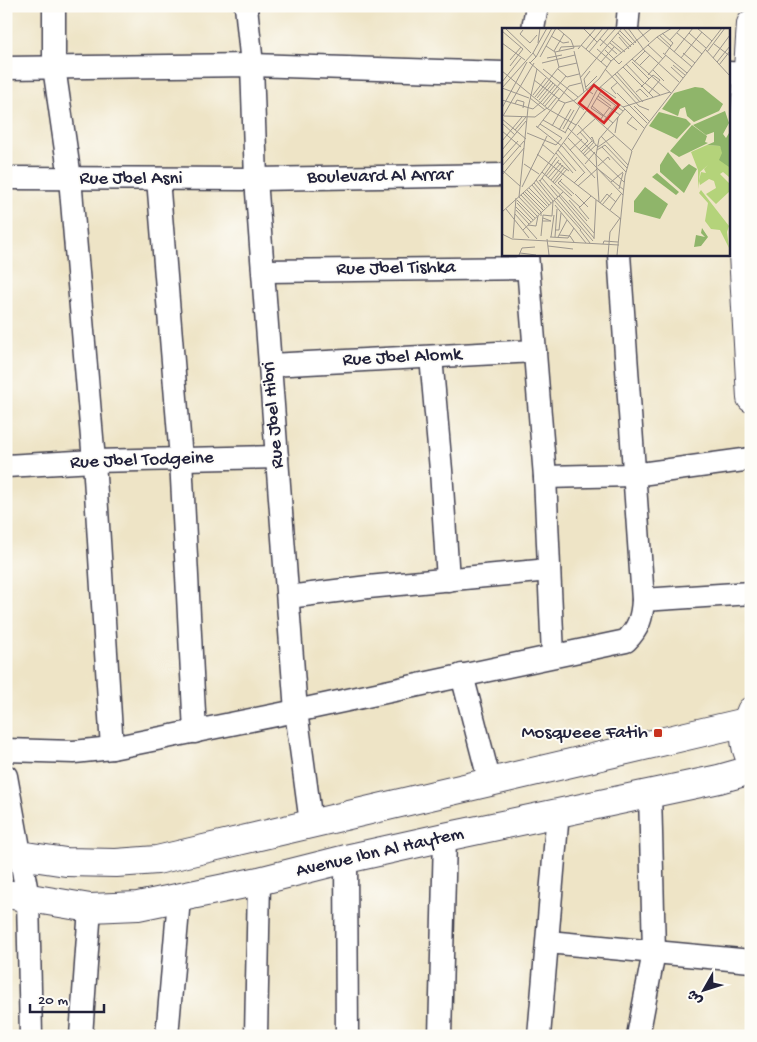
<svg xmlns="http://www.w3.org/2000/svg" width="757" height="1042" font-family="'Gochi Hand','Playpen Sans Arabic',sans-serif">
<rect width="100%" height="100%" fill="#fdfcf7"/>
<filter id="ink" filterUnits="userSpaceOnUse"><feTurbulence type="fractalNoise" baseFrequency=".02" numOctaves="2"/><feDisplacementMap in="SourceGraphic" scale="10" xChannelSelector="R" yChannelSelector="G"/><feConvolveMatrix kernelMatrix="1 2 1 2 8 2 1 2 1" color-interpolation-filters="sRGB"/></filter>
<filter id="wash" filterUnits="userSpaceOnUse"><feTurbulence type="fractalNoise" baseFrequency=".0096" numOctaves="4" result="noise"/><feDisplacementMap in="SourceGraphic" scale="20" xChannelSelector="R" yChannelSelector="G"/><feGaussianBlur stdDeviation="1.12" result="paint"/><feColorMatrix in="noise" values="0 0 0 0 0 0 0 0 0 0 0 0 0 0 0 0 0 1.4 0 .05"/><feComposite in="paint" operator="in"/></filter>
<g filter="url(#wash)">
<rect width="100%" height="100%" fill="#eee4c6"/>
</g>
<g filter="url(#ink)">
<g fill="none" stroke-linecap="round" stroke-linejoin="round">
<g stroke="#413f50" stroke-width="25">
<g id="minor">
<polyline points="54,6 54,67 70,178 94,461 112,748"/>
<polyline points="246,6 252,65 256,179 296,711 311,823"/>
<polyline points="533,29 537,6"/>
<polyline points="627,29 629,6"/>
<polyline points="6,68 252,65 503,73"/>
<polyline points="728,73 748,74"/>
<polyline points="6,178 256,179 503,175"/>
<polyline points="158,179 181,459 195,732"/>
<polyline points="527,254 545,477 553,655"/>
<polyline points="264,271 528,268"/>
<polyline points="431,357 441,470 448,580"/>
<polyline points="270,365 535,351"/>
<polyline points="6,466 94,461 277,457"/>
<polyline points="545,477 633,475 751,459"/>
<polyline points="288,597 368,587 549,570"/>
<polyline points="643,600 751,593"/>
<polyline points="462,675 490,783"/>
<path d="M6,750L74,752L112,748L296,711L626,641C639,628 642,617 643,600L619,254"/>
<polyline points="6,776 28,898 31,1036"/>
<polyline points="346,859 347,1036"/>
<polyline points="548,942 751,961"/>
<polyline points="81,1036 90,908"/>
<polyline points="167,1036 179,899"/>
<polyline points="256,1036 259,881"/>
<polyline points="440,1036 445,837"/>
<polyline points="539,1036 558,812"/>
<polyline points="638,1036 654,952 650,793"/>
</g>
</g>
<g stroke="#413f50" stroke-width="30">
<g id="tertiary">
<polyline points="6,853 66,862 116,863 157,860 746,722"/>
<polyline points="6,894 90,908 138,906 259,881 346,859 445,837 719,779 751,770"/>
</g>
</g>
<g stroke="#413f50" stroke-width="30">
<g id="primary">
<polyline points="751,24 741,172 743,254 751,398"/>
<path d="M751,711C744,726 742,744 751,759"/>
</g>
</g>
<use href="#minor" stroke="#fff" stroke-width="22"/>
<use href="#tertiary" stroke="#fff" stroke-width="28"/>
<use href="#primary" stroke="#fff" stroke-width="28"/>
</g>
</g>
<rect fill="#c8321e" stroke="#fdfcf7" stroke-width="2" x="653" y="728" width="10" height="10" rx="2.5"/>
<g text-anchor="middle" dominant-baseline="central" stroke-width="4" stroke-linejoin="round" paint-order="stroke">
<g font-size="19" fill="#22223b" stroke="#fdfcf7">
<text transform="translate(380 177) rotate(-1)">Boulevard Al Arrar</text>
<text x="131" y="179">Rue Jbel Asni</text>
<text transform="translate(396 269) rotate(-1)">Rue Jbel Tishka</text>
<text transform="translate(402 358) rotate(-3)">Rue Jbel Alomk</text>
<text transform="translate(274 415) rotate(-95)">Rue Jbel Hibri</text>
<text transform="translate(142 461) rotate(-2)">Rue Jbel Todgeine</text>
<text transform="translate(380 853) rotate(-13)">Avenue Ibn Al Haytem</text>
</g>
<g font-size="19" fill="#22223b" stroke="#fdfcf7" text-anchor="end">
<text x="648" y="733">Mosqueee Fatih</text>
</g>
</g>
<g transform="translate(502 28)">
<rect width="228" height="228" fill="#eee4c6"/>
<path d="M205,117L218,118L227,139V149L221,144L218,146L227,155L228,163L214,176L204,166L214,160L212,153L207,151L198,157L197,153L199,144L204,145L202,141L206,137L198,144L196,161V142L189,124ZM199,162L227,198L225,204L227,220L218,202L209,201L203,193L206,175L197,165Z" fill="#b4d37a"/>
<path d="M193,59L201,60L221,76L217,83L192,94L185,88L183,79L178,81L176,88L160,81L172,65ZM223,83L227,95L221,106L224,110L227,105V139L217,132L220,125L218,118L205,117L212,114V104L204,107L191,97ZM157,84L184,91L189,96L175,111L147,98ZM190,97L205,108L203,114L206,115L177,129L168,123ZM166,124L180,142L187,136L195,141L182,165L158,144V137ZM155,145L177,164L174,167L150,149ZM143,159L166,176L158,191L132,184V173ZM200,200L206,209L199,218L192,219L194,207L203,209L199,205Z" fill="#8fb56a"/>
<path fill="none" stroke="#9c968e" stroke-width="1" d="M3,0L29,25M55,0L69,12L72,20M81,0L95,14M121,0L134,15M126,0L142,22L177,54M135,0L147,14M195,0L210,13M21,2L18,6L28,15L35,7M0,3L21,21M118,3L132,17M116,5L129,19M160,5L171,15L163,26M175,5L200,26M187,5L204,20M157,7L169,18M49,8L61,15L67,14M117,9L127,21M155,9L190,39M98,11L115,26M168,12L179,0M110,13L123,24M0,15L23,32M36,15L38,0M108,15L120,25M212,16L228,28M79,17L105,39M146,17L161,31M44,18L53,24L72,20M98,18L113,1M76,21L94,0M84,21L101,0M95,21L109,33M203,21L228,48M103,22L117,36L120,33M52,23L62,6M57,23L59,19L78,18M72,23L82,64M53,24L57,39M87,24L107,0M172,24L191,0M205,24L223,0M31,25L45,0M161,25L185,45M181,25L193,35M34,29L50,0M38,29L54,0M45,30L60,27M179,30L200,4M211,30L228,7M130,31L169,65M8,32L19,19M27,34L82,82M99,34L112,19M130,34L147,51M132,34L143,23M215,34L228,18M40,35L73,27M124,36L142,55M171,37L183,47M217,37L228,23M8,38L21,21M137,38L148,27M121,39L151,69M169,39L181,50M41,41L76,69M56,41L65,49L77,46M103,41L137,78L147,82M151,42L162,53M0,43L46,81L74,97M88,43L82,51L84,61L91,66M115,44L141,74M113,46L138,74M146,47L164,27M78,50L120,0M32,52L57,71M0,54L19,30M143,55L158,67M90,57L121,79L142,100M84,59L95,48M98,59L114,70M139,59L151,47L158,52L147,65M0,60L27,70M0,60L31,25L34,29L28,35M99,63L89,80L101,88M134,64L138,61L146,69M97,65L121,83M115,65L145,95M114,66L109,60L116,54M31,67L44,50M96,68L109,78M33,69L57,39L75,35M28,70L43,82M35,70L49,53M94,70L118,87M0,72L31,81L39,74M37,72L51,55M56,72L63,75L73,72L97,51L109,33L150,0M39,74L53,57M13,76L15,72L22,74L21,80M41,76L64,48M43,78L57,61M90,78L111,95M132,78L147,93M121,79L168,64M0,80L25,34M45,81L55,69M85,81L95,62L155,9L170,0M85,83L130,123M1,88L32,35M2,88L33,89L45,80M131,88L125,95L135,102M0,91L24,111M41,92L64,105M98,92L108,79M101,94L114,77M0,95L13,107M38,96L60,110M76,97L96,119L113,107M34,98L61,119L83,145M50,98L63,75M35,100L67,58L79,55M66,100L122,154M61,101L72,82M13,102L24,89M57,102L69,81M0,103L19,119M25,105L54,117L60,110M63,105L78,78M113,105L116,89M75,107L94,90M99,108L126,137M66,110L121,167M0,113L20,89M62,115L93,150M40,116L52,126M100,119L124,144M0,122L24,93M56,122L74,143M68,122L80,111M77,122L86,113L78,104M95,122L103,117L125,140M130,122L144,98L220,0M79,124L90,113M54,125L71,145M35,126L119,191M81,126L92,114L90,109L88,111M82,128L94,117M0,131L16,113M55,134L67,143M22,136L37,146M83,136L93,124M0,138L22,113M96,138L106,129L108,132M96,141L122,162M0,142L18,158M40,144L78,179M0,147L22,120M44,148L57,132M40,150L56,169M46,150L59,135M60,151L56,155L70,168M34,152L51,173L50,188L41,187M37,152L53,171M49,152L61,137M38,153L55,129M58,153L72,166M51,154L63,139M109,154L121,144M32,155L49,175M72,155L83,144M52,156L65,141M30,157L47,177M49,157L65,174M76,158L95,141M20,159L45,108M27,160L45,178M117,161L121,145M25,162L43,180M23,164L41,182M21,165L39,184V188M73,166L86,179M19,167L37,186M57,168L92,210M17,169L26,80L35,41M17,169L35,188M54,170L91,213M15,172L33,190M52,172L79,202M67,172L85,193M65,174L92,205M97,174L94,127L97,111L123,81M15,175L31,192M98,175L105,166L114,174M53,177L84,215M100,177L110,165M14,179L29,194M77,179L87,191M77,180L89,168M4,181L27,210M14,182L27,196M108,182L119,166M0,184L32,155L85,82M13,186L35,211M41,193H49L41,190M26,197L34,198L36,188M21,202L61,164M53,202H57L59,185M78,202L88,215M0,206L10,211L117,217M57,207L68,208L72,214M39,208L41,187M48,209L66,210L72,200M49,209L52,187M53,209L55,181M56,209L65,192M11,210L14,170M45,211L47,227M92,211L94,172M101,216L102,213L116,214M46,218L71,221M18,225L34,227M17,227L20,220L33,219M106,227L108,204L118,190M115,227L123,148L130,123"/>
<path fill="#d62828" fill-opacity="0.15" stroke="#d62828" stroke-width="2.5" d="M92,57L117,77L102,95L77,75Z"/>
<rect width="228" height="228" fill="none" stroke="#22223b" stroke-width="2.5"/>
</g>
<rect width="757" height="1042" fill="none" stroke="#fdfcf7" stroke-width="25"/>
<g transform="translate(704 990) rotate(231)" stroke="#fdfcf7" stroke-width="4" paint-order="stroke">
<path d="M0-4L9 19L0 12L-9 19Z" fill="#22223b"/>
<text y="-8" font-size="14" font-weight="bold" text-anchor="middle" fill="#22223b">ش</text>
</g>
<path d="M30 1004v8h74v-8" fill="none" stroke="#22223b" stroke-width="2.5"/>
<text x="38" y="1004" font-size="15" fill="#22223b" stroke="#fdfcf7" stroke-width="4" paint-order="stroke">20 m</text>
</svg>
